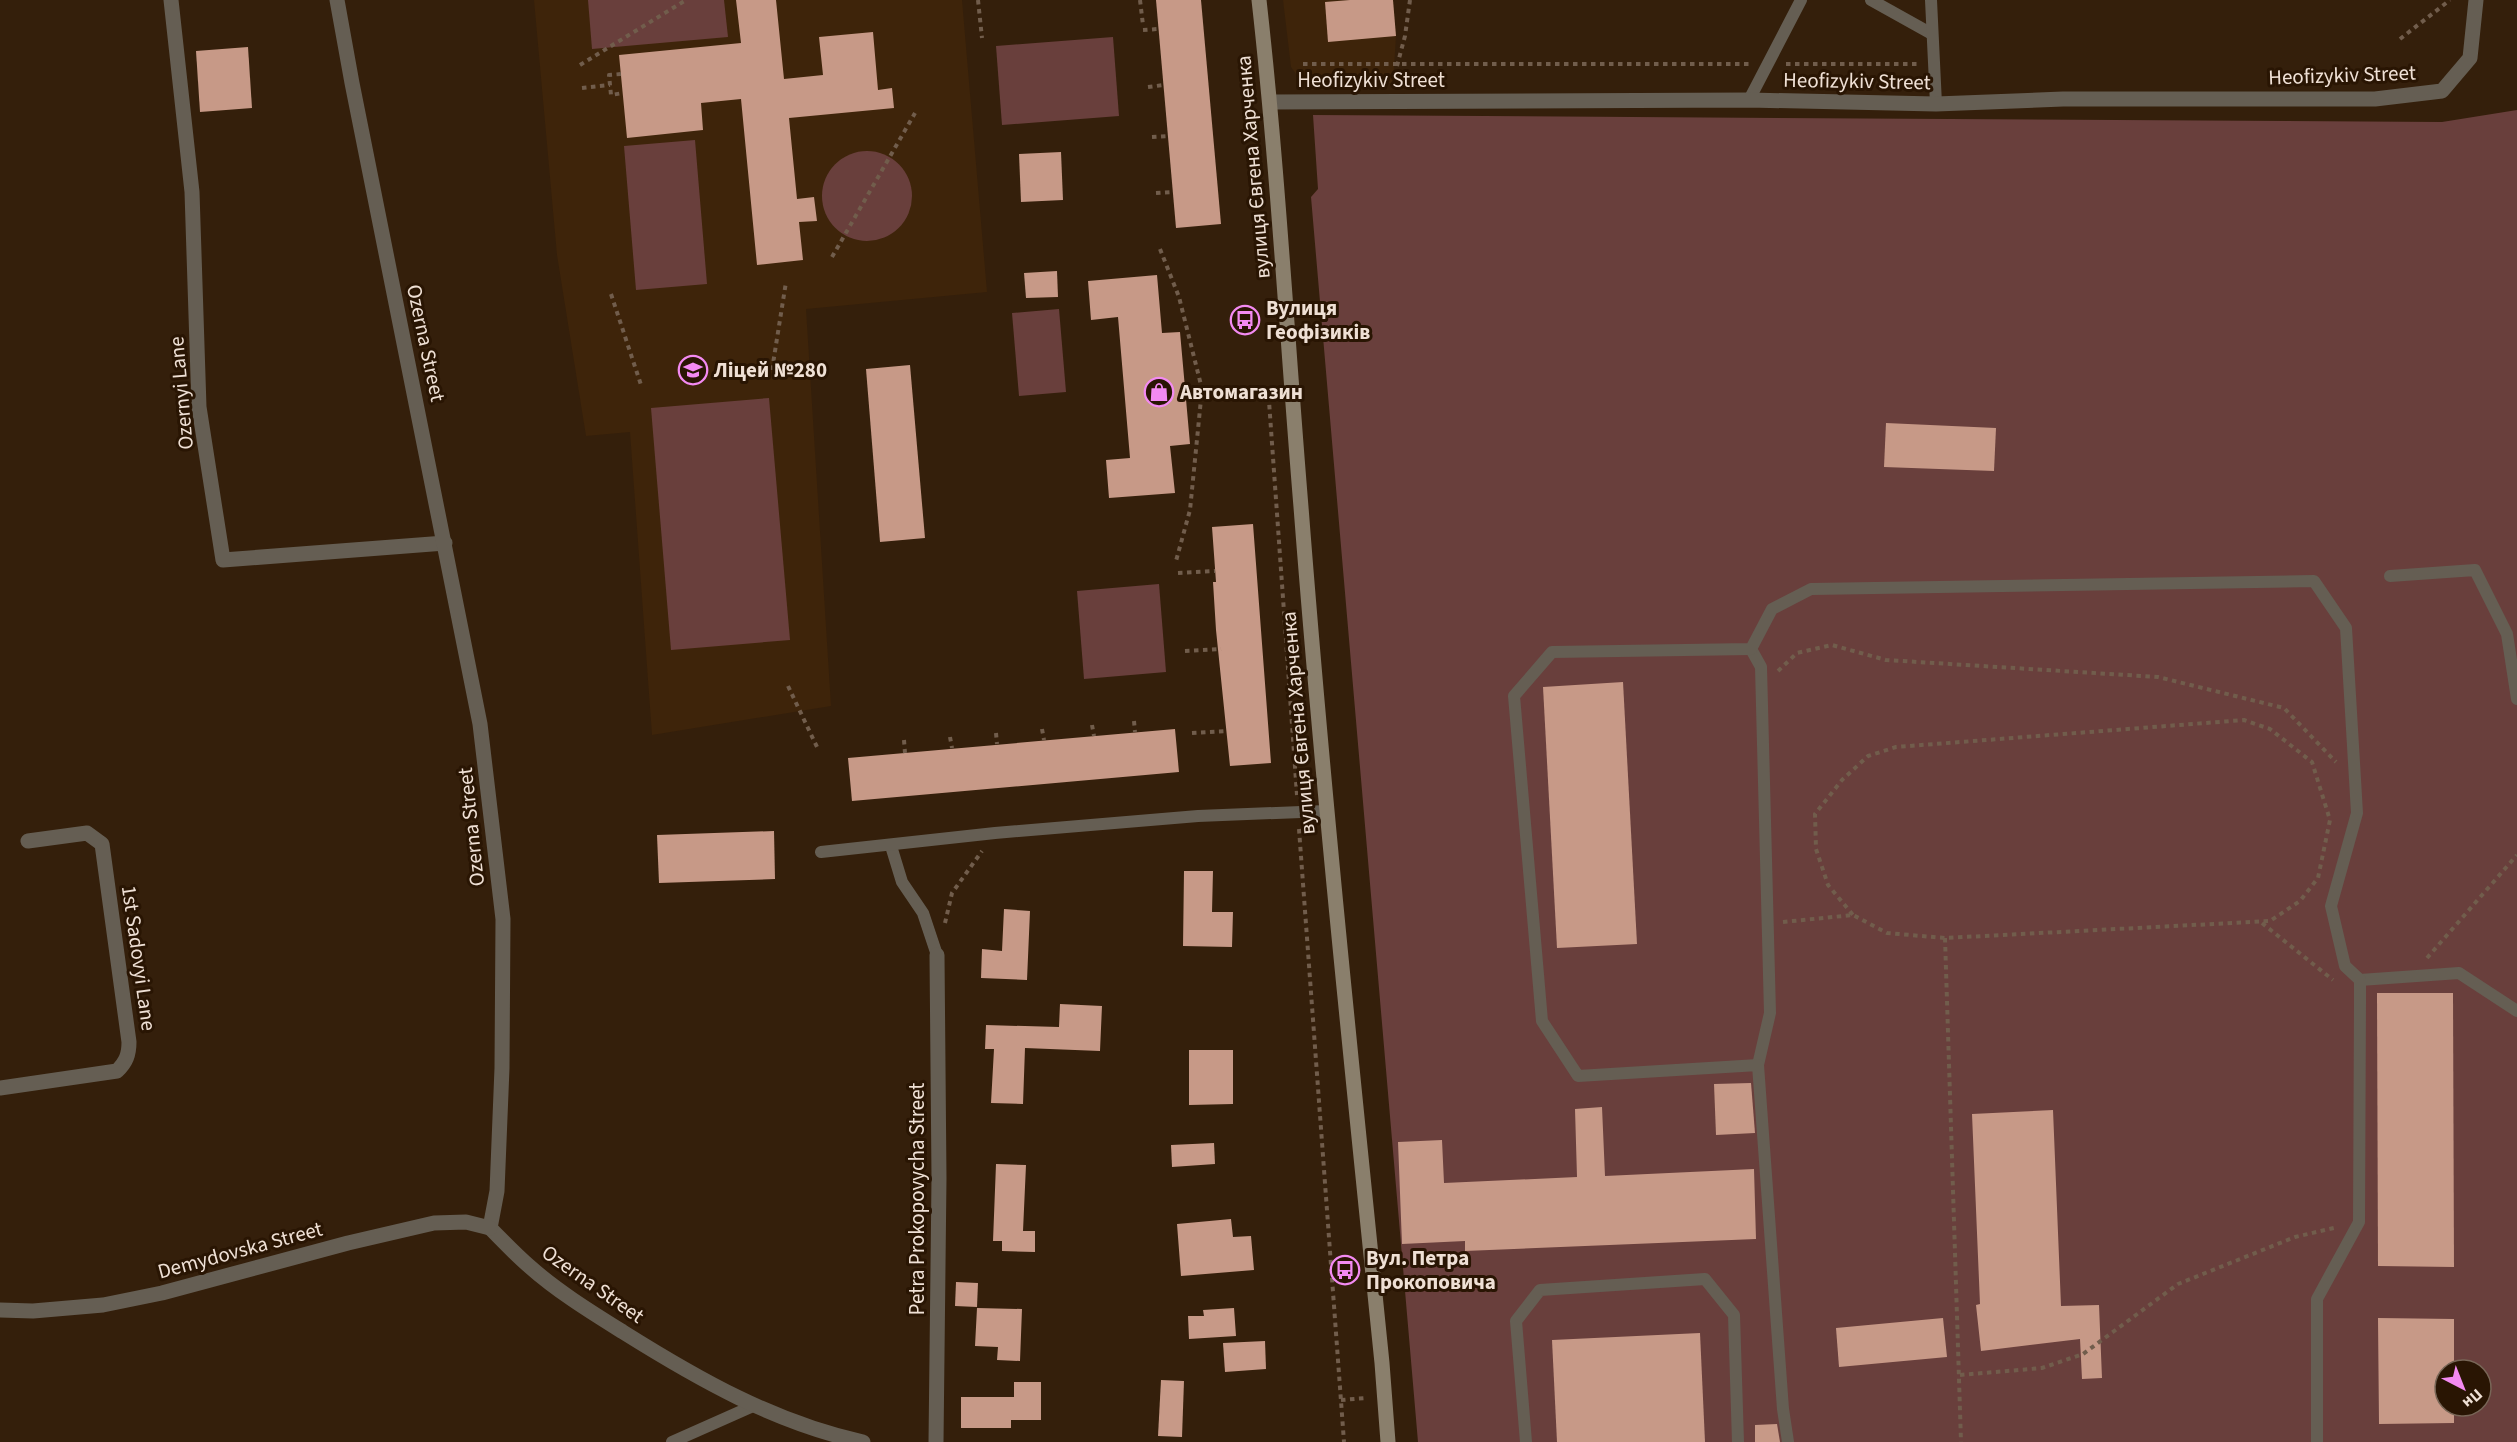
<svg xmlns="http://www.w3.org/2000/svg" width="2517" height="1442" font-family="'Source Sans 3',sans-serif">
<rect width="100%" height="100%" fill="#341f0b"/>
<g fill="#3e240a">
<polygon points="534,0 962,0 987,292 806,309 831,706 652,735 630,432 586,436 557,255"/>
<polygon points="1283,0 1393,0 1396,36 1393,83 1316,86 1299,78 1291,67"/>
</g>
<g fill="#693f3c" fill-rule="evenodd">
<polygon points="588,0 724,0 728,37 592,49"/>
<polygon points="1113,37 1119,116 1002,125 996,46"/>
<path d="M2517,110V1442H1418L1311,197L1318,189L1313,115L2442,122ZM2445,1370H2481V1406H2445Z"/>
<polygon points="695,140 707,284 636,290 624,146"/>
<circle cx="867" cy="196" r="45"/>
<polygon points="1059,309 1066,392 1019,396 1012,313"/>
<polygon points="769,398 790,640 671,650 651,408"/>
<polygon points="1159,584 1166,672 1084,679 1077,591"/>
</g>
<g fill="#c79987">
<polygon points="736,0 776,0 784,79 823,75 819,37 873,32 878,90 892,88 894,108 789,118 797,199 814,197 817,221 799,222 803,260 757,265 741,99 701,103 703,130 627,138 619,55 741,43"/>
<polygon points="1156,0 1201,0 1221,224 1176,228"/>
<polygon points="1350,0 1393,0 1396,36 1328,42 1325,2"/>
<polygon points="248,47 252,108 200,112 196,51"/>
<polygon points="1061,152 1063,200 1021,202 1019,154"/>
<polygon points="1057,271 1058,297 1026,298 1024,273"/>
<polygon points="1157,275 1162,333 1180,332 1190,444 1170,446 1175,493 1109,498 1106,460 1130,458 1118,317 1091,320 1088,281"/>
<polygon points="910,365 925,538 880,542 866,369"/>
<polygon points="1886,423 1996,428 1994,471 1884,467"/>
<polygon points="1253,524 1271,763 1230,766 1216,630 1213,582 1216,582 1212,527"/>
<polygon points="1623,682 1637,944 1557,948 1543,687"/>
<polygon points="1175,729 1179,772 852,801 848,758"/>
<polygon points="774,831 775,879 659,883 657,835"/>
<polygon points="1184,871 1213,871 1212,912 1233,912 1232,947 1183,946"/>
<polygon points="1004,909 1030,911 1027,980 981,978 982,949 1002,951"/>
<polygon points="2377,993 2453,993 2454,1267 2378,1266"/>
<polygon points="1060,1004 1102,1006 1100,1051 1025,1048 1023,1104 991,1103 994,1049 985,1049 986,1025 1059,1027"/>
<polygon points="1189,1050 1233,1050 1233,1104 1189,1105"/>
<polygon points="1751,1083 1755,1133 1716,1135 1714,1084"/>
<polygon points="1602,1107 1605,1176 1754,1169 1756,1239 1465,1251 1465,1241 1402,1244 1398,1142 1442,1140 1444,1183 1577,1177 1575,1109"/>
<polygon points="2053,1110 2061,1306 2099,1305 2102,1378 2082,1379 2080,1339 1981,1351 1976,1305 1980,1304 1972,1114"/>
<polygon points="1214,1143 1215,1164 1172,1167 1171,1145"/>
<polygon points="996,1164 1026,1165 1023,1231 1035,1231 1035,1252 1002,1251 1002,1241 993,1241"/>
<polygon points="1231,1219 1233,1237 1251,1236 1254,1270 1181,1276 1177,1224"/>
<polygon points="956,1282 978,1283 977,1307 955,1306"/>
<polygon points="977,1308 1022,1309 1020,1361 997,1360 998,1347 975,1346"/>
<polygon points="1234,1308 1236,1336 1189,1339 1188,1316 1204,1316 1203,1310"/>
<polygon points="1943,1318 1947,1357 1839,1367 1836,1328"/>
<polygon points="2378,1318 2454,1319 2454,1370 2445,1370 2445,1406 2454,1406 2454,1423 2379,1424"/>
<polygon points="1700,1333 1705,1442 1557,1442 1552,1340"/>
<polygon points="1265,1341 1266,1369 1225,1372 1223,1343"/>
<polygon points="1161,1380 1184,1381 1182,1437 1158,1436"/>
<polygon points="1014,1382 1041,1382 1041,1420 1011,1420 1011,1428 961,1428 961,1397 1014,1397"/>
<polygon points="1777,1424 1780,1442 1755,1442 1755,1425"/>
</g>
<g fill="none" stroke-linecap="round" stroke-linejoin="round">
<g stroke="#715d4c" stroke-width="4" stroke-dasharray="4.5 4.5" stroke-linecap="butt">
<polyline points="978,0 982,38"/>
<polyline points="1140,0 1143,25"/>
<polyline points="1143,30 1158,29"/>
<polyline points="2400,39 2450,0"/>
<polyline points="1303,64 1749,64"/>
<polyline points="1786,64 1917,64"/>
<polyline points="580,65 686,0"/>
<polyline points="1397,66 1405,36 1410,0"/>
<polyline points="621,74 609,75 611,95 623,93"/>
<polyline points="1148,87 1164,85"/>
<polyline points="582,88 610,85"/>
<polyline points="1152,137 1168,136"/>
<polyline points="1156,193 1173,192"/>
<polyline points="1160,249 1179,297 1202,389 1190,510 1176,561"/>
<polyline points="832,257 915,113"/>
<polyline points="611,294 642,388"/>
<polyline points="772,370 786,282"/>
<polyline points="1268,387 1297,795"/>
<polyline points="1185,391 1202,389"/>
<polyline points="1178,573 1215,571"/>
<polyline points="1185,651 1221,649"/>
<polyline points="1778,671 1797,653 1832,645 1886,660 2158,677 2284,708 2336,762"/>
<polyline points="788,686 817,747"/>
<polyline points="1134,721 1135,732"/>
<polyline points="1092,725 1094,736"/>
<polyline points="1042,729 1044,740"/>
<polyline points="996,733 997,744"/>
<polyline points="1192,733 1227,731"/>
<polyline points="950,737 952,748"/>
<polyline points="904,740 905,753"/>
<polyline points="1299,829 1344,1442"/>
<polyline points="1783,922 1853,915 1887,933 1945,938 2270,921 2300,901 2318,878 2330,820 2312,762 2270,729 2244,720 1896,747 1868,756 1842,780 1815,814 1816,849 1828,885 1853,915"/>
<polyline points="945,923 952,893 982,851"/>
<polyline points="2262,923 2333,980"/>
<polyline points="1945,938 1961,1442"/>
<polyline points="2427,958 2517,855"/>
<polyline points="1960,1375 2042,1368 2083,1354 2178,1284 2295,1237 2338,1227"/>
<polyline points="1341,1400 1366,1398"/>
</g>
<g stroke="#655e53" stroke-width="12">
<polyline points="1871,0 1932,34"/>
<polyline points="1931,0 1936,104"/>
<polyline points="1749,100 1801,0"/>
<polyline points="2390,576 2475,570 2507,634 2517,699"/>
<polyline points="1751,649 1761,667 1770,1013 1758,1065"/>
<polyline points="891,846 902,882 923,913 937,955"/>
<polyline points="821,852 995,833 1198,816 1326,811"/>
<polyline points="2360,980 2459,973 2517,1011"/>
<polyline points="672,1442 753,1406"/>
<polyline points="1526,1442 1516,1321 1540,1290 1705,1279 1734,1315 1738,1442"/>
<polyline points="1788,1442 1783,1409 1758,1065 1578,1076 1542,1021 1514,696 1552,652 1751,649 1772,609 1811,589 2314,581 2346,628 2357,813 2331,906 2345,966 2360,980 2360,1003 2359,1222 2317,1299 2317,1442"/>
</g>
<g stroke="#655e53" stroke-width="15">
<polyline points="171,0 192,192 199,407 223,560 445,543"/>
<path d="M337,0L352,83L480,724L503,919L502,1068L497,1191L490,1228C503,1241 515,1254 529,1266C557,1291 591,1312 623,1332C698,1379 775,1423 863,1442"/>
<polyline points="1271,102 1749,100 1936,104 2063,99 2375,99 2442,91 2470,58 2476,0"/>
<path d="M0,1088L117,1071C126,1062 129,1055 129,1042L102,844L87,833L28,841"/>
<polyline points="0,1310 33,1311 103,1305 162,1293 348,1243 434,1223 466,1222 490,1228"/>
<polyline points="936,1442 939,1178 937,955"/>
</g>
<path stroke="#8a7f6c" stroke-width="15" d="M1259,0C1278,169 1287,338 1301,507C1323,793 1353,1078 1382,1363L1388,1442"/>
</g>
<defs>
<g id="bus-ring" transform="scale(1.5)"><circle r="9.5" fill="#291503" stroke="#f38af2" stroke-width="1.5"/><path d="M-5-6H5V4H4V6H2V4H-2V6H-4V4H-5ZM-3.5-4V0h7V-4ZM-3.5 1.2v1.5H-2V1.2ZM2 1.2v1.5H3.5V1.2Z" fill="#f38af2"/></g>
<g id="school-ring" transform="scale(1.5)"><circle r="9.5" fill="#291503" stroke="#f38af2" stroke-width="1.5"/><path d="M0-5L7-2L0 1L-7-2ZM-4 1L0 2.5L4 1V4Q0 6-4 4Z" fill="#f38af2"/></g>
<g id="shop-ring" transform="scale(1.5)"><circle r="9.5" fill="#291503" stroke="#f38af2" stroke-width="1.5"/><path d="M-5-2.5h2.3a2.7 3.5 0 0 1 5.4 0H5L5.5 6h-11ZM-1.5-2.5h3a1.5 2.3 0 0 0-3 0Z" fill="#f38af2"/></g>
</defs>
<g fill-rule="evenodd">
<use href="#bus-ring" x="1245" y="320"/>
<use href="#school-ring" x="693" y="370"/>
<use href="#shop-ring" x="1159" y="392"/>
<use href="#bus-ring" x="1345" y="1270"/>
</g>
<g text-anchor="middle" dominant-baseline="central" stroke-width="6" stroke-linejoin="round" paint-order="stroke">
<g font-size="21" fill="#efe0d5" stroke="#291503">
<text transform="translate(2342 75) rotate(-2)">Heofizykiv Street</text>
<text x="1371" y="80">Heofizykiv Street</text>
<text transform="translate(1857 81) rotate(1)">Heofizykiv Street</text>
<text transform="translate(1253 167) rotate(-95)">вулиця Євгена Харченка</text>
<text transform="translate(426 343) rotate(78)">Ozerna Street</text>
<text transform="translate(181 393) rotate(-95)">Ozernyi Lane</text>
<text transform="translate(1298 723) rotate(-95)">вулиця Євгена Харченка</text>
<text transform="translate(471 827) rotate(-96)">Ozerna Street</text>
<text transform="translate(139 958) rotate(82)">1st Sadovyi Lane</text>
<text transform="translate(917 1199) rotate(-90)">Petra Prokopovycha Street</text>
<text transform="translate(240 1250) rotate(-15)">Demydovska Street</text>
<text transform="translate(593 1284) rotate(35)">Ozerna Street</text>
</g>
<g font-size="21" font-weight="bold" fill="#efe0d5" stroke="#291503" text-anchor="start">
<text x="1266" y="308">Вулиця<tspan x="1266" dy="24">Геофізиків</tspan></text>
<text x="714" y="370">Ліцей №280</text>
<text x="1180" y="392">Автомагазин</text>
<text x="1366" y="1258">Вул. Петра<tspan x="1366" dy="24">Прокоповича</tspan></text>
</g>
</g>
<g transform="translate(2463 1388) rotate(138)"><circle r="28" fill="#291503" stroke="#786657" stroke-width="1.5"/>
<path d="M0-4.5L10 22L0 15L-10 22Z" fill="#f38af2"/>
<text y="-9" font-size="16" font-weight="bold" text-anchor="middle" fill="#efe0d5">Пн</text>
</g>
</svg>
